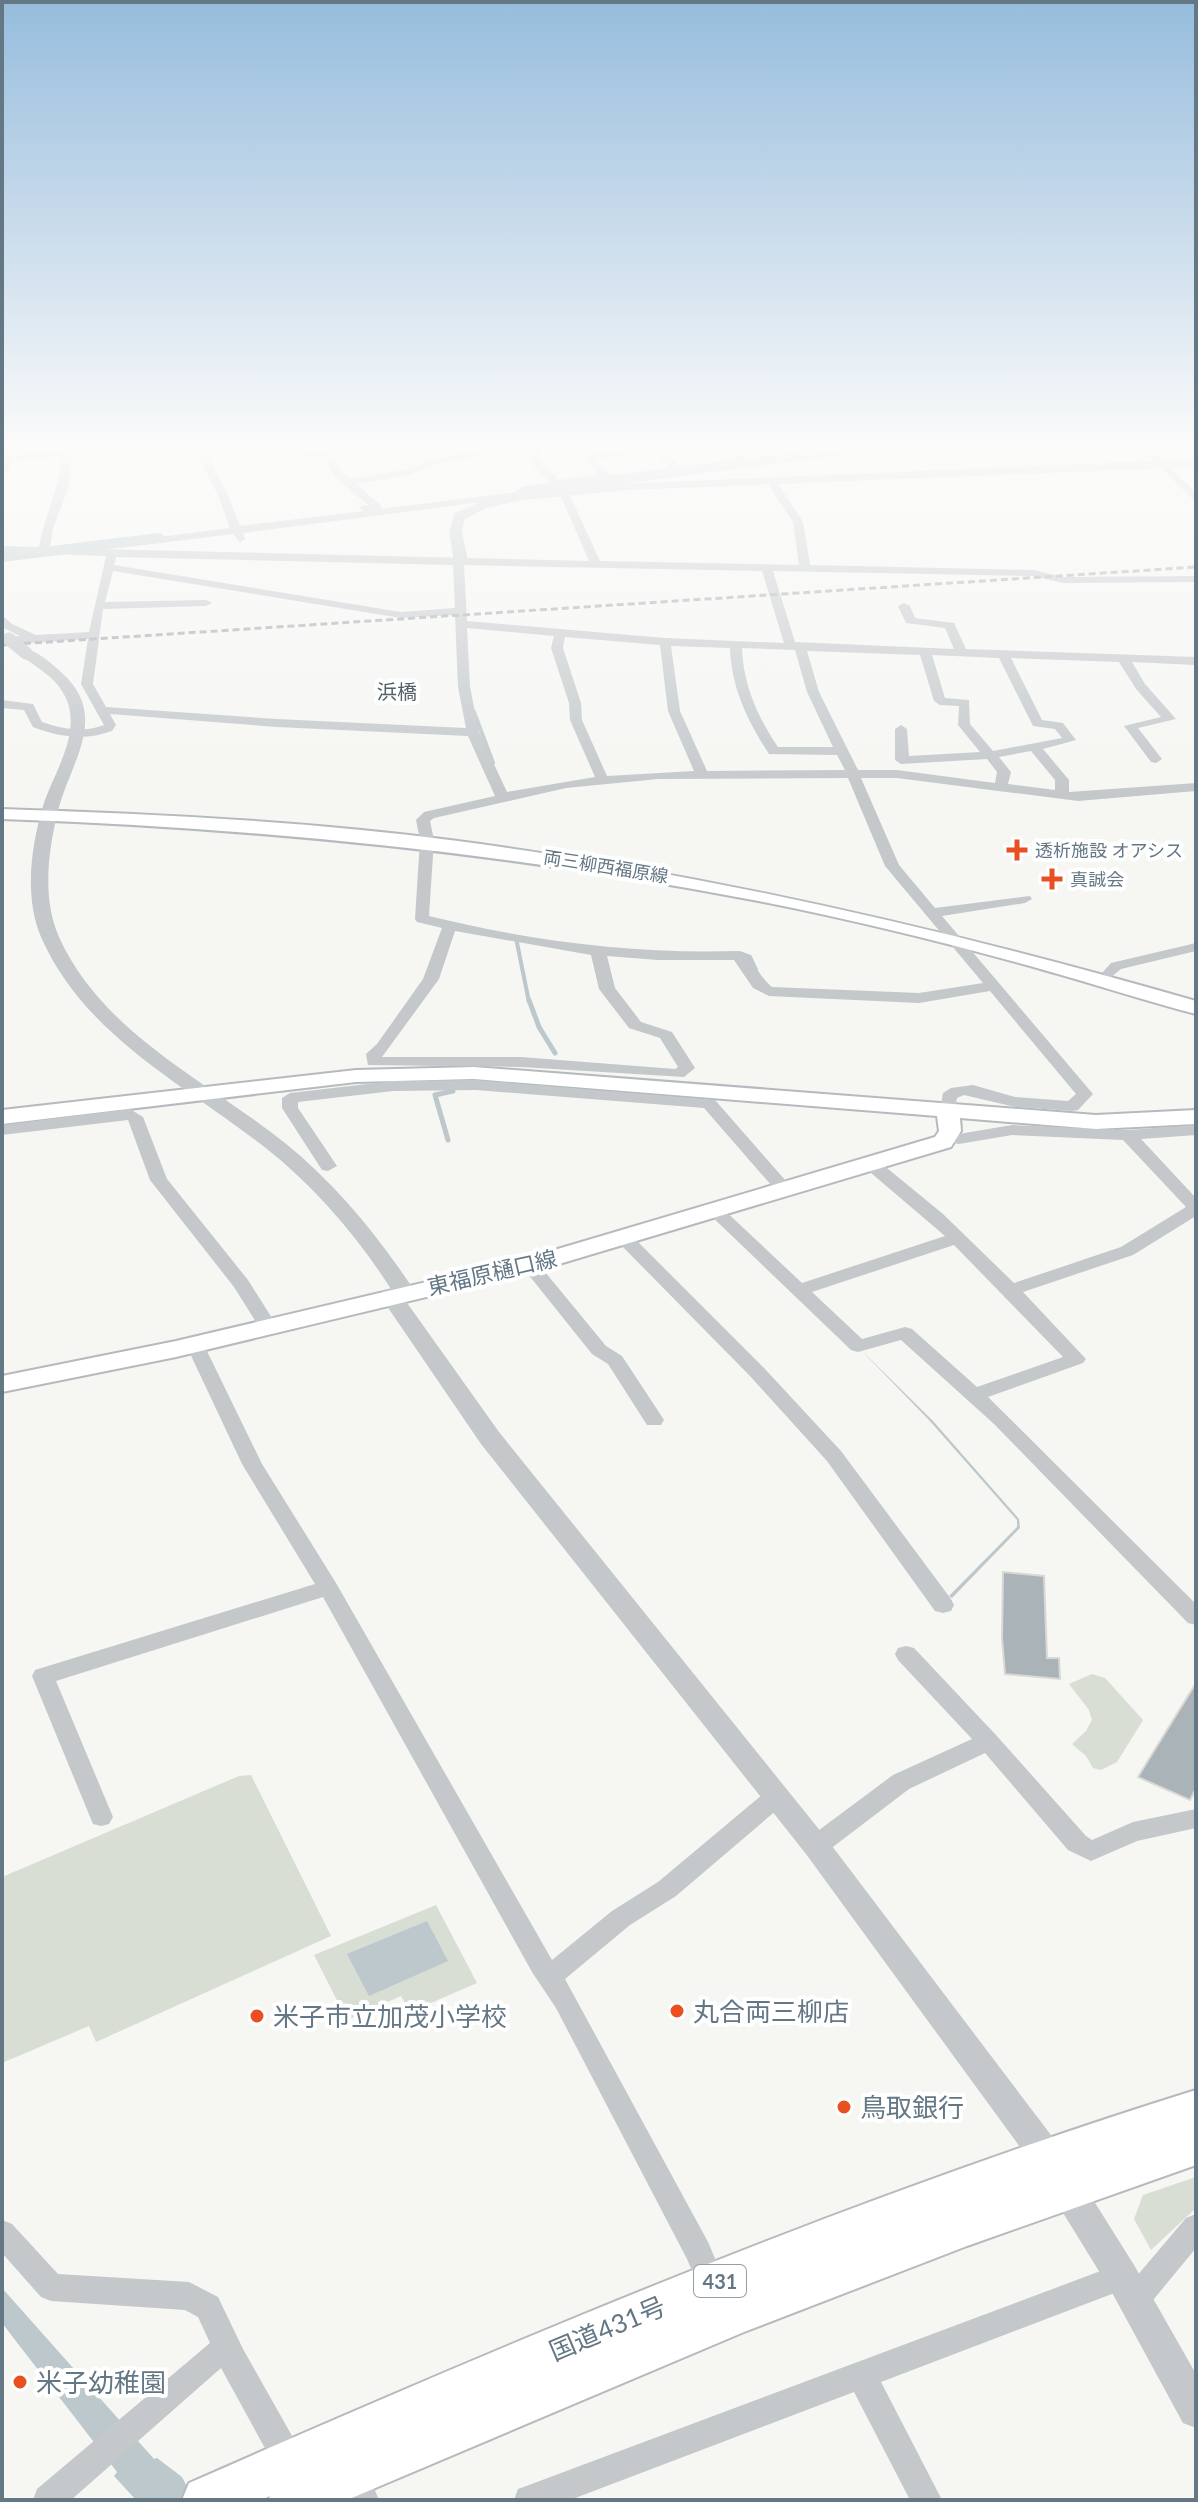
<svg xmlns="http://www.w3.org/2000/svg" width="1198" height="2502" font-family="Lato,'Noto Sans JP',sans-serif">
<rect width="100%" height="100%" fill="#f6f6f3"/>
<g fill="#d8ded4">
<polygon points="1092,1674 1105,1678 1143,1720 1117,1762 1101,1770 1093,1768 1086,1756 1072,1744 1086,1731 1092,1720 1089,1710 1069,1684"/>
<polygon points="251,1775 331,1936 96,2042 89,2026 2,2063 2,1877 239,1776"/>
<polygon points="436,1905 477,1983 410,2012 401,1996 347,2020 314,1955"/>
<polygon points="1196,2177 1196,2208 1151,2250 1134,2219 1143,2195"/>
</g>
<g fill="#bcc8cc">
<polygon points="860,1349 933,1421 1019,1519 1020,1528 952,1598 949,1596 1017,1527 1017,1520 929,1420"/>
<polygon points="427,1921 448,1961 369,1996 347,1954"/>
<polygon points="2,2288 154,2459 157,2458 182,2477 194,2500 136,2500 114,2476 117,2472 2,2323"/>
</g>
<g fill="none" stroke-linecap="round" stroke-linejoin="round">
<g stroke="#bcc8cc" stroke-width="4">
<polyline points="474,712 493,763"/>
<polyline points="516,938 529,1002"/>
<polyline points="739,953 750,957 756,970"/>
</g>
<g stroke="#bcc8cc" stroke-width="5">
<polyline points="529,1000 539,1027 555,1053"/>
<polyline points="448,1140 435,1095 453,1091"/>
</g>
<g fill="#bcc8cc" fill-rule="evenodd">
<polygon points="798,452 804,454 806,457 804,460 524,496 516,491 524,486"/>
<polygon points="159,533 168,538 165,542 2,562 2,552"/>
</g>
</g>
<g fill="#aab3b8" stroke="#d8d8d5" stroke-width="2">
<polygon points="1003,1572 1044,1576 1047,1658 1059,1658 1060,1679 1005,1674 1002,1638"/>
<polygon points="1196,1683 1196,1788 1190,1800 1138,1777"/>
</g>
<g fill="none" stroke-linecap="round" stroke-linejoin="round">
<g stroke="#b4babe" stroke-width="4">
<g id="secondary">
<path d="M2,809C154,814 307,821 458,841C709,874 953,931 1196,1001V1014C1145,1001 1095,984 1044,970C948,943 851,919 753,900C503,852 256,828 2,819Z"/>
<polygon points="474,1067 1096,1115 1196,1110 1196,1124 1096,1129 960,1118 961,1131 951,1147 539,1270 176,1357 2,1392 2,1376 176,1341 524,1259 935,1137 939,1131 937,1116 474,1079 356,1082 2,1124 2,1110 356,1070"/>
</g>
</g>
<g stroke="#b6babd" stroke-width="4">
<path id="trunk" d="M1196,2090V2165L967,2246L744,2332L347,2500H268L270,2496L261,2500H182L189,2483C519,2338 852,2197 1196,2090Z"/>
</g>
<g fill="#c4c8cb" fill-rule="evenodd">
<path d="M63,445H73L69,486L53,528L50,546L59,548L589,561L559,492L243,533L245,539L240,542L233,534L120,548L115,545L120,542L230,528L218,495L192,445H202L228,495L240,526L364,511L360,508L361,506L368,505L335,477L325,457L289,454L285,445H295L297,450H320L332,453L343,473L350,479L403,470L434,458L511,445H537L543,464L559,480L598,474L585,459V455L657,446L679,465V469H671L655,452L595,459L609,474V478L565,485L600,561L799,565L793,522L766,481L771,478L775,479L803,522L810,565L1034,570L1063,577L1196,576V582L1063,583L1034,576L773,571L795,642L954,649L945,628L906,623L898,606L904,603L910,606L915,618L954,623L966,649L1196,657V665L1132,662L1145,684L1176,719L1138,728L1162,759L1156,763L1151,762L1124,726L1161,717L1136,689L1119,662L1011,658L1042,720L1063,723L1076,740L1043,749L1069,780V792L1196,783V791L1078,801L897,778H861L899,865L935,908L1030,896L1032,899L1025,903L942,916L1093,1094L1078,1110L1072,1111L1015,1107L964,1095L957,1098L954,1115H942L940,1111L943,1093L951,1088L973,1085L1015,1097L1068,1101L1076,1094L990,991L919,1003L769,996L753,988L734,960H658L607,956L615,988L641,1022L672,1032L695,1068L684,1077L521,1067L368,1065L366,1054L377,1044L423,979L442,928L417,922L415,919L420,840L416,820L424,812L495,796L468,736L277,727L110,714L116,725L112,731C85,741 59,737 33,727L24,710L2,708V700L33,704L42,722C62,729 83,733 104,725L81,684L88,639L2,645V637L20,636L4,628L2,615L12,624L36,635L89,632L106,556L2,552V546L39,547C45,515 59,489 62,456L2,462V456L63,450ZM528,448L534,467L555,487L381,509V505L356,484L409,475L436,464ZM116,557L453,565L455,608L401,612L114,565ZM464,565L762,571L784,643L665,638L467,621ZM113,571L401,618L455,615L458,687L466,728L277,719L106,707L93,684L103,609L206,606L212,603L206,600L105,602ZM467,628L554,636L551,648L569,703L570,720L595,777L507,792L479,732L470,687ZM565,637L660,645L668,711L694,771L607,776L582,720L581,703L563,648ZM671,646L730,648C731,687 748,722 769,754L837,755L845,770L707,771L680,711ZM742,648L795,650L807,692L833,747H778C758,718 743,684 742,648ZM807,651L920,655L934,701L940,705L959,706L958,725L980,752L909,756L907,729L901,725L895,729V760L901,764L987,759L997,772L995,783L897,770H858L819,692ZM932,655L999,658L1033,726L1055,729L1062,738L993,751L970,724L969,700L945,698ZM1031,751L1055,780V790L1008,784L1011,772L999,757ZM848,778L885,866L983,983L919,993L772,987C757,976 756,957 737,951C632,954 531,941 429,916L434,840L430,821L434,818L566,788L658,779ZM455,931L591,955L599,989L629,1028L660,1038L678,1067L675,1069L521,1057H382L439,979Z"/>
<polygon points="720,445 731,445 746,459 738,461"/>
<polygon points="886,445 917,445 615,485 590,492 585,489 614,479"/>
<polygon points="1137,445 1148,445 1196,493 1196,502"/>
<polygon points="1196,943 1196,951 1121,969 1110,978 1102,973 1111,963"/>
<polygon points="476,1080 715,1100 793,1189 784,1194 778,1193 704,1108 476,1090 393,1091 298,1102 298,1108 337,1166 328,1171 322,1170 282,1108 282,1098 290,1093 393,1081"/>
<polygon points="130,1109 143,1117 167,1179 248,1280 277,1326 275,1330 261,1330 234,1287 150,1180 128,1120 2,1135 2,1125"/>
<path d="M1012,1125L1128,1130L1196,1125V1135L1141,1139L1196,1198V1216L1133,1255L1023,1292L1086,1359L1083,1363L988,1397L1196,1604V1625L1188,1623L994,1424L901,1340L858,1352L851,1350L706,1211L715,1206L721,1207L802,1283L945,1236L864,1167L861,1163L864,1159H876L943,1214L1014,1283L1121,1247L1186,1207L1123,1140L1012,1135L959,1144L943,1141L941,1137L949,1132L959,1134ZM954,1245L1063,1357L977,1387L912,1329L905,1327L862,1339L812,1292Z"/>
<polygon points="624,1233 630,1234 764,1368 841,1451 951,1599 954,1605 951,1611 943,1613 935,1611 827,1461 750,1376 618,1242 615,1238 618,1234"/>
<polygon points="530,1259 536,1261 606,1346 622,1356 664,1420 661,1425 647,1425 608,1364 592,1354 524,1269 521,1265"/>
<polygon points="195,1339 204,1345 262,1464 336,1583 552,1960 612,1911 658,1882 769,1789 777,1787 785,1789 789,1796 785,1803 676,1896 630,1925 565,1979 708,2242 726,2284 722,2294 712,2298 702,2294 687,2259 556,2008 532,1972 323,1597 56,1681 113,1817 109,1824 101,1826 93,1824 32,1676 35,1670 315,1584 242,1464 186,1345"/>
<polygon points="906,1646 914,1648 996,1735 1086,1836 1092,1840 1133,1822 1196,1809 1196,1828 1137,1841 1091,1861 1068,1850 985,1753 909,1789 825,1853 816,1856 807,1853 804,1846 807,1839 893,1775 972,1739 898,1660 895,1654 898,1648"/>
<polygon points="1196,2214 1196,2248 1144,2311 1134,2315 1124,2311 1120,2301 1125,2289 881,2382 942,2500 910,2500 854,2392 570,2500 514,2500 518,2489 529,2485 1122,2263 1132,2267 1136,2277 1186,2218"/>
<polygon points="2,2220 12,2224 58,2274 189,2282 218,2297 243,2349 300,2450 304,2461 300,2472 289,2476 278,2472 221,2368 71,2500 33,2500 37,2489 210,2343 198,2317 185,2310 51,2301 41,2297 2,2253"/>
<polygon points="352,2458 363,2462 379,2500 348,2500 337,2473 341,2462"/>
</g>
<g fill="#c4c8cb" fill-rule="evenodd">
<polygon points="3,445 15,445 8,472 2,476"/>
<polygon points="1196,459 1196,467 628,490 522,500 487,508 465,519 462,531 468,562 461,566 454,562 449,531 455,513 483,501 572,486"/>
<path d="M26,649C39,652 51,663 61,672C111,716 70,762 58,811C48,851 42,899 59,937C103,1034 205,1079 285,1143C337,1185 379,1237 416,1293L413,1298L405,1300L499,1432L826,1838L1060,2147L1134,2265L1196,2374V2428L1183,2423L1110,2289L1036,2169L806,1854L481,1444L380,1296L383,1291L391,1289C357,1236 316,1188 267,1149C186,1085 85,1037 41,937C24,897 31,846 43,806C54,771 86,728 62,691C53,676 35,666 21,656L19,653Z"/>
</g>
<use href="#secondary" fill="#fff" fill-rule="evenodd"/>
<use href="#trunk" fill="#fff" fill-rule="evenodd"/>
<polyline stroke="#a2a9af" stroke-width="3" stroke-dasharray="7 4" stroke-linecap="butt" points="2,645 1196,567"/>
<polyline stroke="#c4c8cb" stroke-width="13" points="9,639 26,653"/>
</g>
<linearGradient id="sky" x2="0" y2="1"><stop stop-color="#96bcdd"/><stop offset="0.56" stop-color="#fbfbfa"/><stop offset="1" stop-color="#fbfbfa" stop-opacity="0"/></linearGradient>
<rect width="1198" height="796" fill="url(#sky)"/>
<g fill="#e94f21" stroke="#fff" stroke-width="3">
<path d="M1013 838h8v8h8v8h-8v8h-8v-8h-8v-8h8z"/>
<path d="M1048 867h8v8h8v8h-8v8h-8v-8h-8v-8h8z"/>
<circle cx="677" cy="2011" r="8"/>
<circle cx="257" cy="2016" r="8"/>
<circle cx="844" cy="2107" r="8"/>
<circle cx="20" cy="2382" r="8"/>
</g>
<g text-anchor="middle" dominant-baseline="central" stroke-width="8" stroke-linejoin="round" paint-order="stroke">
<g font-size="18" fill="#647785" stroke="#fff" text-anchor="start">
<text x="1035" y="850">透析施設 オアシス</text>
<text x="1070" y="879">真誠会</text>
</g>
<g font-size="18" fill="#647785" stroke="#fff">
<text transform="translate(606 866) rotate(9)">両三柳西福原線</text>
</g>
<g font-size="20" fill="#53606a" stroke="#fff">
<text x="397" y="691">浜橋</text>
</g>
<rect fill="#fff" stroke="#92a0aa" stroke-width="2" x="694" y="2265" width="52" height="32" rx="6"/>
<g font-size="20" font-weight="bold" fill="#647785">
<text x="720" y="2281">431</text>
</g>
<g font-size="22" fill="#647785" stroke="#fff">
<text transform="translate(492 1272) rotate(-13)">東福原樋口線</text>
</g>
<g font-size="26" fill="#647785" stroke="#fff" text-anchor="start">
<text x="693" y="2011">丸合両三柳店</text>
<text x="273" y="2016">米子市立加茂小学校</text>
<text x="860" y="2107">鳥取銀行</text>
<text x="36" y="2382">米子幼稚園</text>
</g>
<g font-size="26" fill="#647785" stroke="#fff">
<text transform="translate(607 2328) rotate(-23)">国道431号</text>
</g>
</g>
<rect width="1198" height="2502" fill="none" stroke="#647785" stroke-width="8"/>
</svg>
